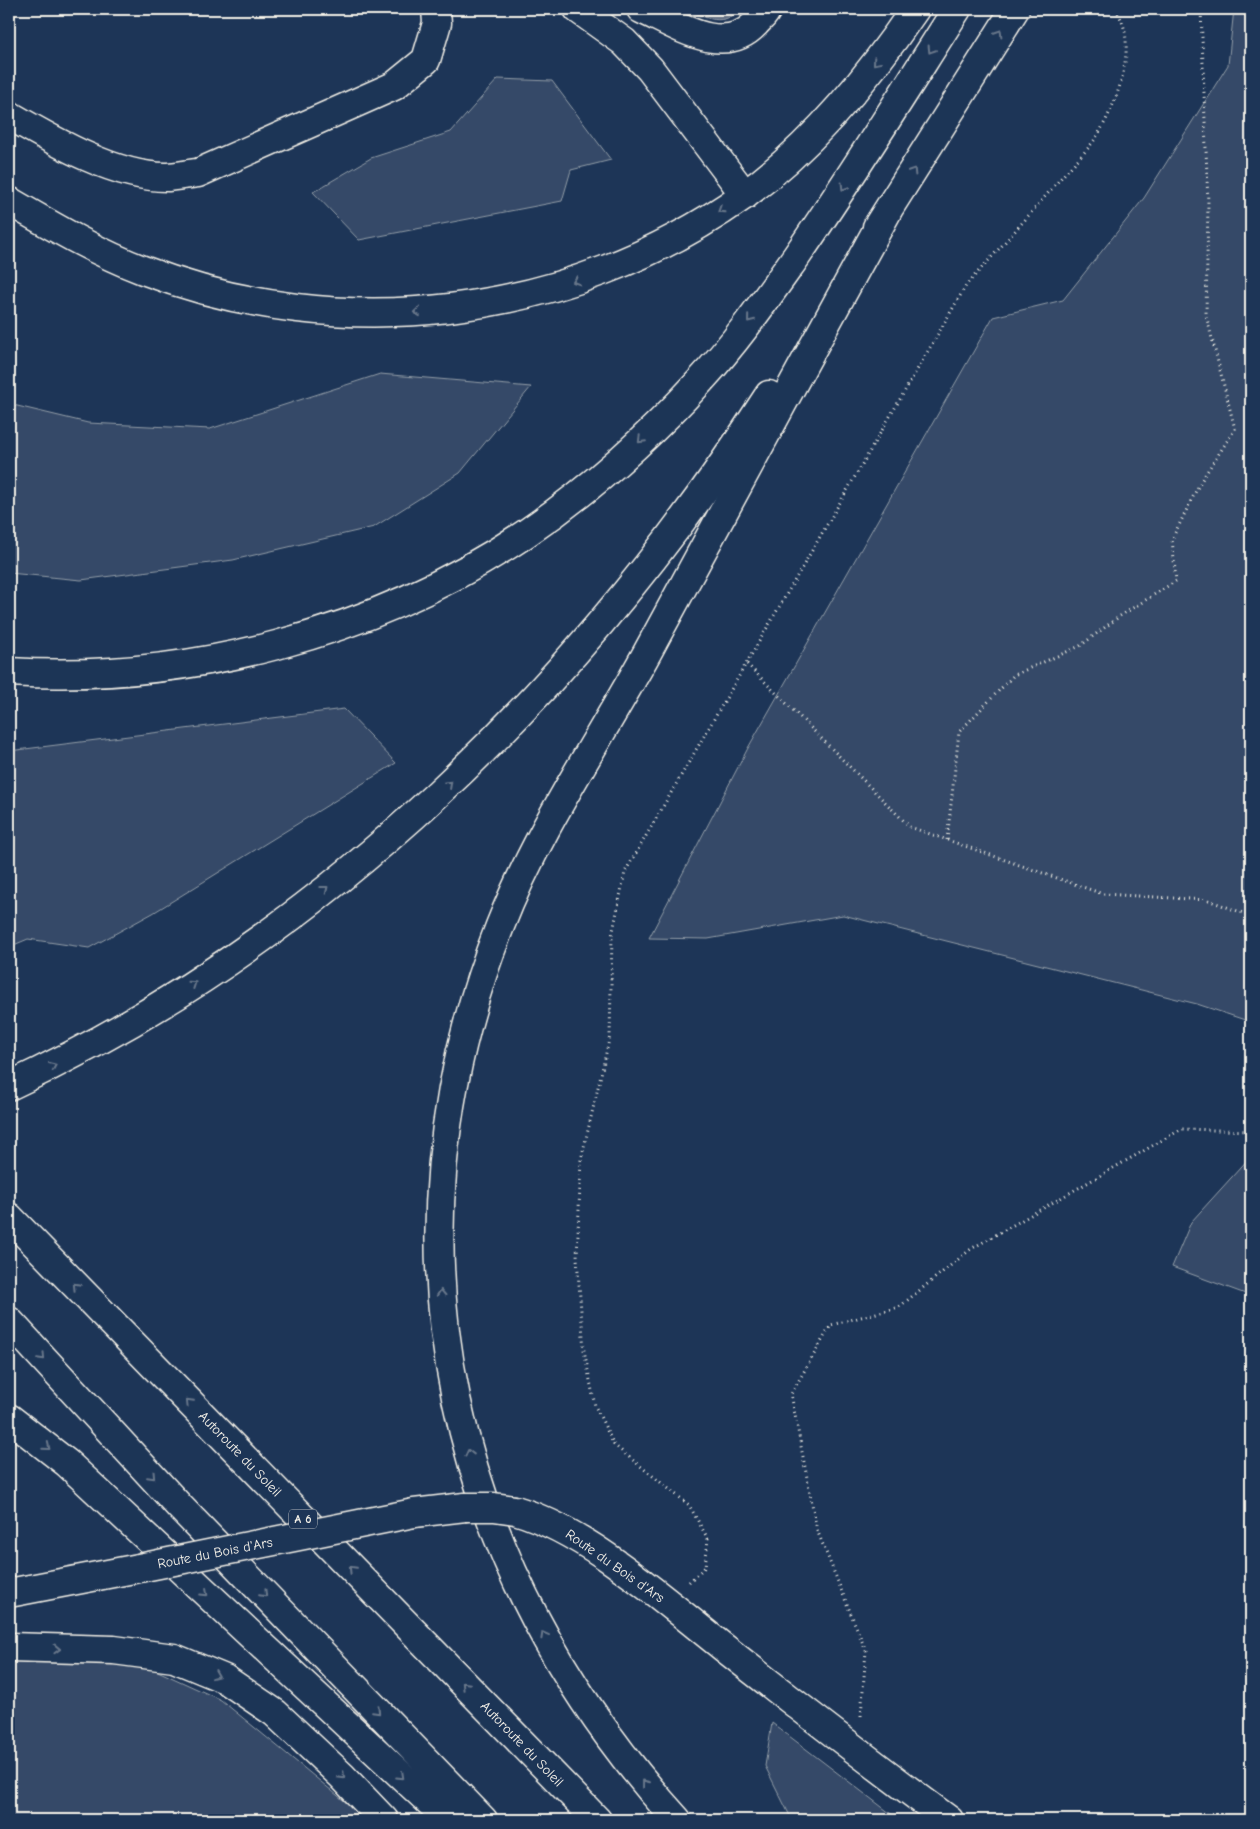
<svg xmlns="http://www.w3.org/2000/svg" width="1260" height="1829" font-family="'Comic Neue',sans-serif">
<rect width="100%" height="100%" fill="#1d3557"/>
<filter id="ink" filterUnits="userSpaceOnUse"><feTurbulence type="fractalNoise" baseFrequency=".02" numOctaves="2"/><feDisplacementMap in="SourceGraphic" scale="10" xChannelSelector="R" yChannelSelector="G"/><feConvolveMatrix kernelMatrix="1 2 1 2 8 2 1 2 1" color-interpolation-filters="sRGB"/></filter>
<g filter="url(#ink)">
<g fill="#354a67" stroke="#949ea8">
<polygon points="1234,9 1251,9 1251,1022 1197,1004 843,915 708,939 649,938 748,748 993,317 1063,300 1144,198 1228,65"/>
<polygon points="498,79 552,81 611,160 571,170 562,201 359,240 313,192 371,158 451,132"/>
<polygon points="380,374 531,387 460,473 374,527 233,560 81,580 9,573 9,404 88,423 210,429"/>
<polygon points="344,709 396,763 153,913 89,948 28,939 9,947 9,751"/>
<polygon points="1251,1156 1251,1296 1172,1267 1191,1222"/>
<polygon points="9,1658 149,1667 221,1700 354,1809 364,1820 9,1820"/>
<polygon points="772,1723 899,1820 792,1820 765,1766"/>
</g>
<path fill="#5e6d82" stroke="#9aa2ab" d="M687,9H740C724,27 706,19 687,9Z"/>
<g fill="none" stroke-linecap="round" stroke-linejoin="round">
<g stroke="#f4f1e8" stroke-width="31">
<g id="minor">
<polyline points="578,9 624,42 650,69 745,195"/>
<path d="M641,9C675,24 723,58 755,24C759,19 765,15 767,9"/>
<path d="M9,115C52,140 116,178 168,177C178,176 188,174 198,173L394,86L426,60L437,23L436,9"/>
<path d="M515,1510C589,1532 662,1599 723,1647C798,1706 872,1764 949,1820"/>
<polyline points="414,1513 465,1507"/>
<polyline points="9,1593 139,1568"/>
<polyline points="9,1647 114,1650 174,1658 225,1679 275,1713 342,1776 384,1820"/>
</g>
</g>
<g stroke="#f4f1e8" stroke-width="31">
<g id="highway">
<path d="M9,201C52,226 96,252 143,270C341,346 570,319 743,196C812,147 868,78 915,9"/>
<polyline points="877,227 1015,9"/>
<path d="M9,672C187,683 376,634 525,534C590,490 649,437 701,380C736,342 766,299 796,257C852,176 904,92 957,9"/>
<path d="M9,1086C324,940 582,685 769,395"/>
<polyline points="9,1217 597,1820"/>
<polyline points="9,1321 180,1507 483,1820"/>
<polyline points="9,1418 67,1463 449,1820"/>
<path d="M677,1820C450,1569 374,1245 500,926C538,829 598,742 648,651C727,505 807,358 887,212"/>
</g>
</g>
<g stroke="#f4f1e8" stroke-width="3" stroke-dasharray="1 4" stroke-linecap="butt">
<polyline points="747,664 910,827 1103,894 1208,900 1251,916"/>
<polyline points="947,840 959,732 1014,675 1080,646 1120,616 1176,581 1172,539 1201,481 1235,429 1206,315 1208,204 1201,9"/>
<path d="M689,1582L705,1567L708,1539L689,1505L614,1445L595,1406L584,1350L577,1258L581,1160L610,1036L612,936L625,872L967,284C1001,247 1034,210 1066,172C1077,160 1092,146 1100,131C1118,100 1140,41 1115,9"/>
<polyline points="861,1716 866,1651 817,1530 791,1394 831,1325 899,1307 971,1249 1182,1129 1251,1131"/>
</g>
<use href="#minor" stroke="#1d3557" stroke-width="28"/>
<use href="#highway" stroke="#1d3557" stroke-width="28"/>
<g stroke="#f4f1e8" stroke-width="31" stroke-linecap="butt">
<g id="minor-bridge">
<polyline points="465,1507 494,1507 515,1510"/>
<polyline points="139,1568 414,1513"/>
</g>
</g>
<use href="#minor-bridge" stroke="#1d3557" stroke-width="28"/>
</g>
<defs><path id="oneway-chevron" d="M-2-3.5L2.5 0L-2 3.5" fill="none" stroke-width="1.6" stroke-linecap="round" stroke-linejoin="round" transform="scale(1.25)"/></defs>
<g stroke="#68778a">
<use href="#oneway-chevron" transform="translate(999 33) rotate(-58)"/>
<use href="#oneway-chevron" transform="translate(931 50) rotate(122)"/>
<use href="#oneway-chevron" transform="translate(876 62) rotate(130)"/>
<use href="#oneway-chevron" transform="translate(913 171) rotate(-58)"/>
<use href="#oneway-chevron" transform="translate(844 187) rotate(122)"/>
<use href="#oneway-chevron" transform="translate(721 210) rotate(147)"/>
<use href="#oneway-chevron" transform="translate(576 281) rotate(162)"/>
<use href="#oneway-chevron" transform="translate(417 312) rotate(174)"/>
<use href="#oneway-chevron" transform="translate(750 319) rotate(129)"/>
<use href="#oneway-chevron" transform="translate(641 440) rotate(135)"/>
<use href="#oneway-chevron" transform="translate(449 784) rotate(-43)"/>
<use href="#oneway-chevron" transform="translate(325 889) rotate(-38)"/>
<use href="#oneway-chevron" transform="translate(193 984) rotate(-34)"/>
<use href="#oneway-chevron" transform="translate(53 1066) rotate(-25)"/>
<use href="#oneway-chevron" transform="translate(76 1286) rotate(-134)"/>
<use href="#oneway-chevron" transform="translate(441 1293) rotate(-93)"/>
<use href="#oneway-chevron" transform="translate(42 1357) rotate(47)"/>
<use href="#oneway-chevron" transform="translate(189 1402) rotate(-134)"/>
<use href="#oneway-chevron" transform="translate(47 1447) rotate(39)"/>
<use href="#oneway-chevron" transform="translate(469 1453) rotate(-104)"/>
<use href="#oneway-chevron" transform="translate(152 1476) rotate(47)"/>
<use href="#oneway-chevron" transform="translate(352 1569) rotate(-134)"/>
<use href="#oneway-chevron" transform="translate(205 1593) rotate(43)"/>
<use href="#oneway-chevron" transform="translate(264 1594) rotate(46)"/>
<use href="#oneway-chevron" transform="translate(544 1635) rotate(-119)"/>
<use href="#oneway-chevron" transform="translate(57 1649) rotate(2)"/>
<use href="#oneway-chevron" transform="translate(216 1675) rotate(22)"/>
<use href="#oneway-chevron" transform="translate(465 1685) rotate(-134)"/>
<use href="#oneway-chevron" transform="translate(377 1711) rotate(46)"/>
<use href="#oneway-chevron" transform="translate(342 1776) rotate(45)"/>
<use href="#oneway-chevron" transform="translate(401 1776) rotate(43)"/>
<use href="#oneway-chevron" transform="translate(645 1783) rotate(-128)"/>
</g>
</g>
<g text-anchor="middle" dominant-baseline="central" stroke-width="4" stroke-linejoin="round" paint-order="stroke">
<rect fill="#1d3557" stroke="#b4b9bc" stroke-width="1" x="289" y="1509.5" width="28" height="19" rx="4"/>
<g font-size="12" font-weight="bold" fill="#f4f1e8">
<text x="303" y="1519">A 6</text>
</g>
<g font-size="14" fill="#f4f1e8" stroke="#1d3557">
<text transform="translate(240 1454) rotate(46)">Autoroute du Soleil</text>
<text transform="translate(215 1553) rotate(-11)">Route du Bois d'Ars</text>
<text transform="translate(615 1566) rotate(35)">Route du Bois d'Ars</text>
<text transform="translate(522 1744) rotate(46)">Autoroute du Soleil</text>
</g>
</g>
<rect width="1260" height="1829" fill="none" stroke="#1d3557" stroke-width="30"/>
<rect x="15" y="15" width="1230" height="1799" fill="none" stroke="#f4f1e8" stroke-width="2" filter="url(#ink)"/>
</svg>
